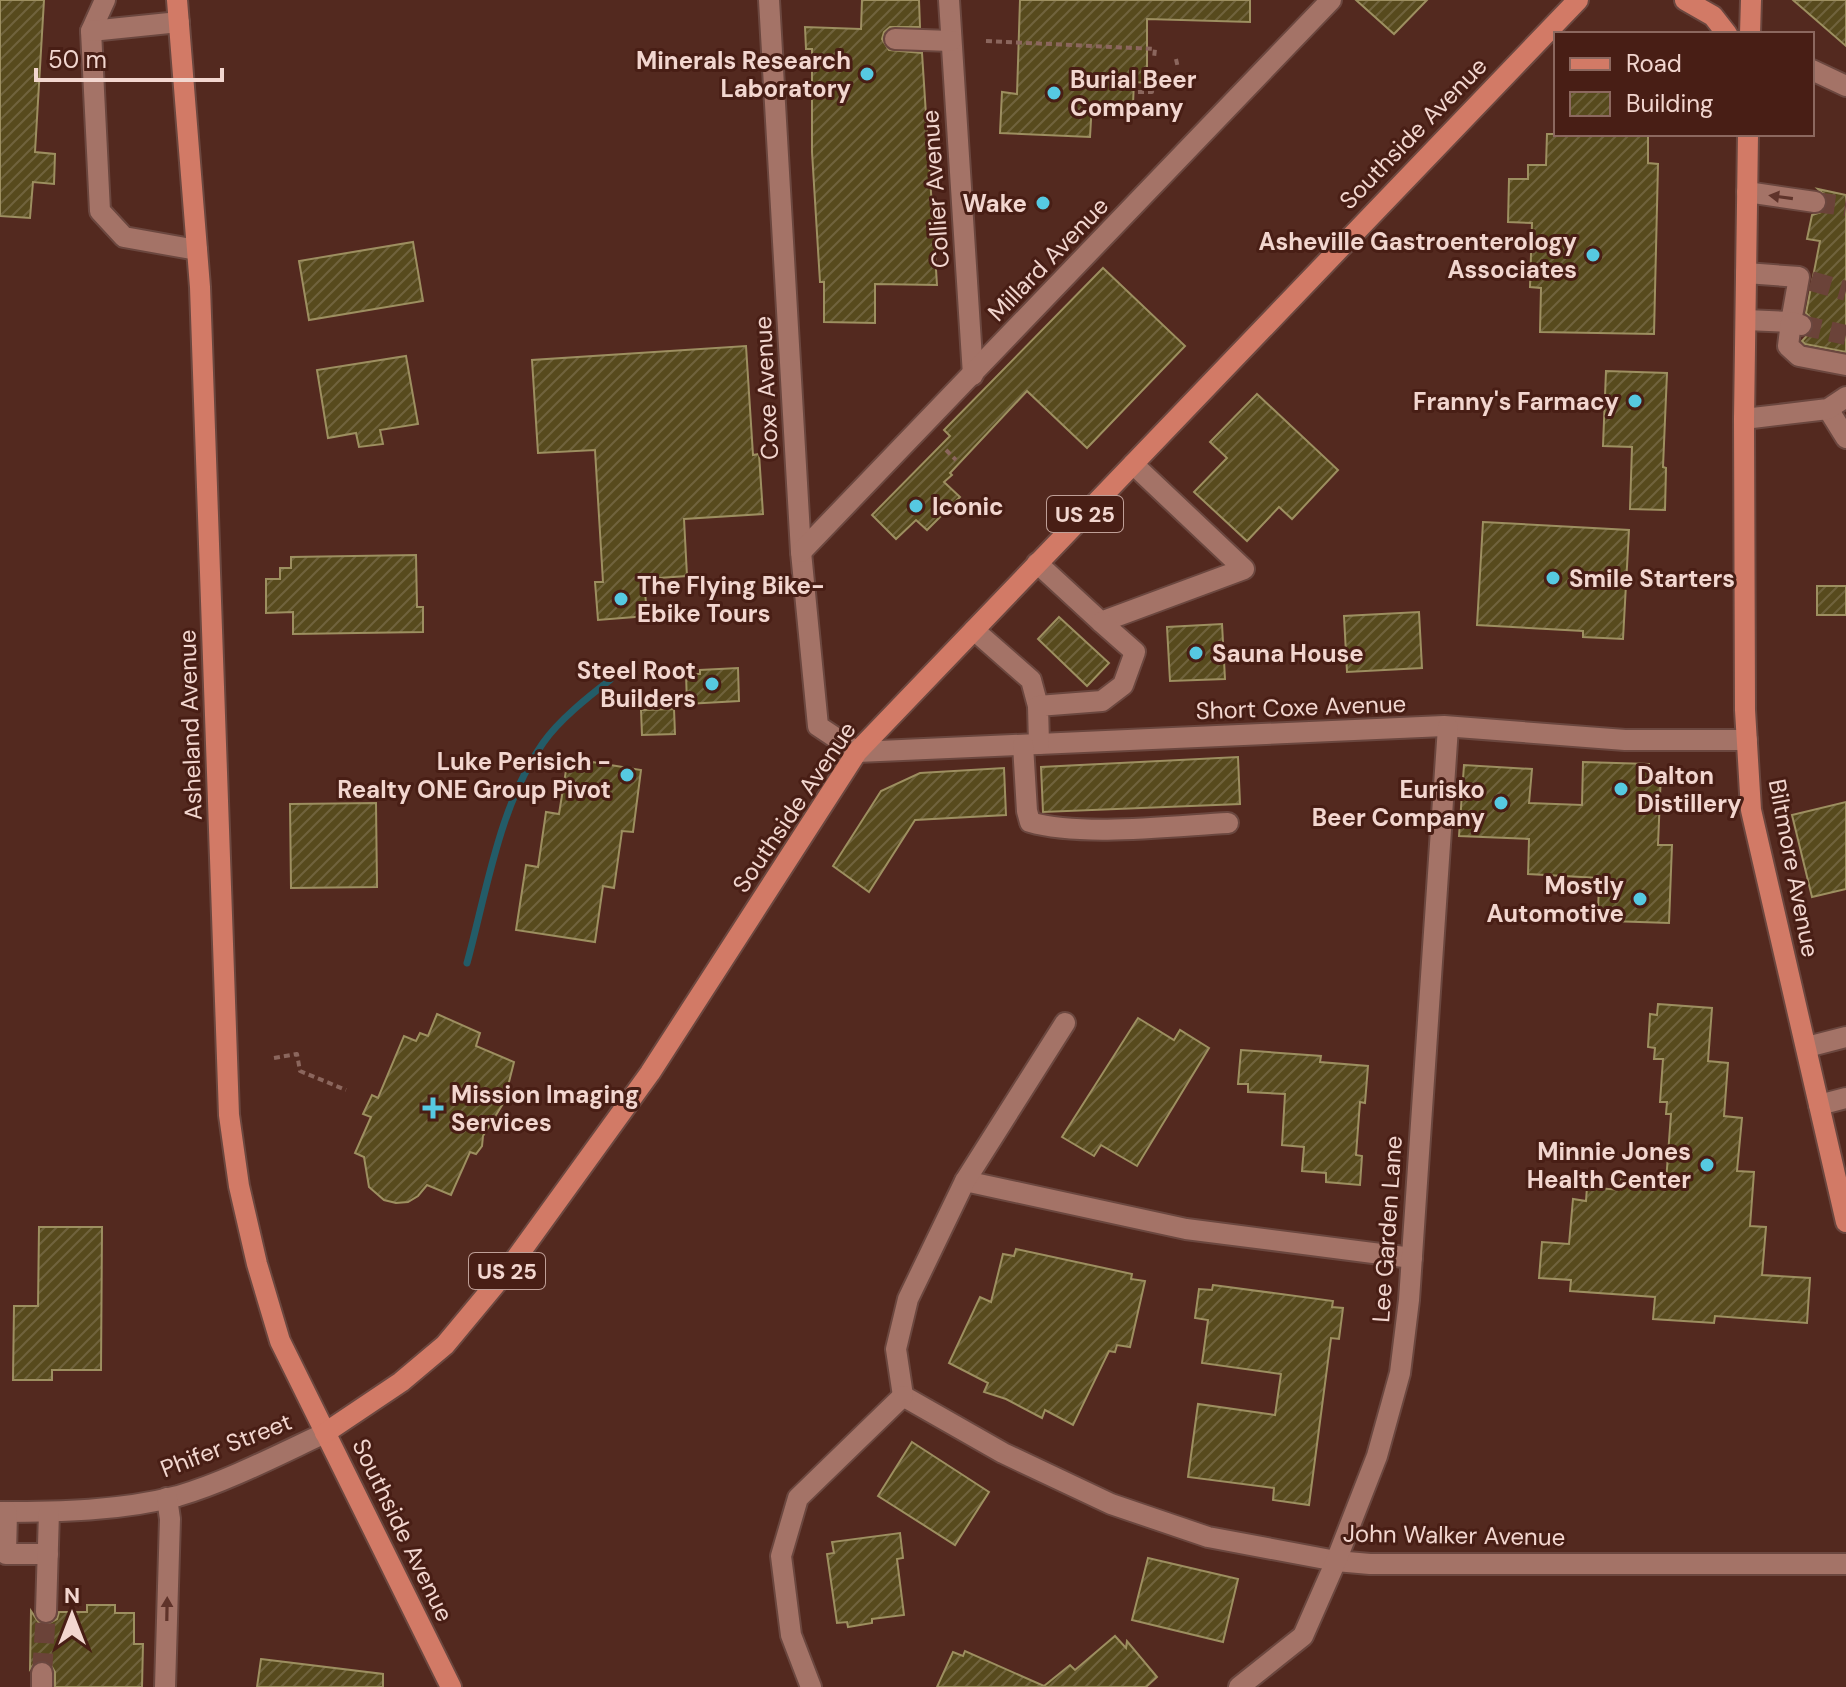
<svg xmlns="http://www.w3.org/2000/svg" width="1846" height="1687" font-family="'DM Sans',sans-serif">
<defs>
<pattern id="building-hatch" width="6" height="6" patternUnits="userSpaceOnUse" patternTransform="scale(2)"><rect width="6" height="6" fill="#574a1d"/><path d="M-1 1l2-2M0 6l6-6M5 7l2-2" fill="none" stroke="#70633d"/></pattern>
</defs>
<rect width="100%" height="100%" fill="#53291f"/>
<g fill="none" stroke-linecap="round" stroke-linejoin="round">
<path stroke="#235c68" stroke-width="7" d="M467,963C487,890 499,806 543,743C559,720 588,697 610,680"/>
</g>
<g fill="url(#building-hatch)" stroke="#9d8f60" stroke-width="2">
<polygon points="0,0 44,0 35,152 55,154 54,184 33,182 30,218 0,216"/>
<polygon points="862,0 919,0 920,27 890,27 884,32 882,39 889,50 922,53 937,285 875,284 875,323 824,322 824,282 820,282 812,152 812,49 806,49 805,27 861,29"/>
<polygon points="1020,0 1250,0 1250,22 1147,19 1147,83 1134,82 1133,104 1092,103 1090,137 1000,133 1002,92 1017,94"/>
<polygon points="1356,0 1427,0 1394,34"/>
<polygon points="1793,0 1846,0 1846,46"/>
<polygon points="1547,134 1648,134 1648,163 1658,164 1654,334 1540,332 1541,288 1530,287 1532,223 1508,222 1509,179 1528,179 1528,165 1546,165"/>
<polygon points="1818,189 1846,195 1846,352 1805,344 1802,341 1814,328 1813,321 1806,313 1820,241 1807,239 1812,215 1825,211 1828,203 1827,197"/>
<polygon points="413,242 423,301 309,320 299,261"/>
<polygon points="1103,268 1185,346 1087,448 1027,391 950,473 952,475 944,482 960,497 927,530 916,520 896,539 872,515 950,436 944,430"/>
<polygon points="746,346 753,455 759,454 763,514 684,519 687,576 644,579 647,616 598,620 595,582 603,582 595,450 538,453 532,360"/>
<polygon points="406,356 418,424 380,430 383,444 359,447 356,433 328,438 317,370"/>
<polygon points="1606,371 1667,373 1663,467 1666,468 1665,510 1630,509 1632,447 1603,446"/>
<polygon points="1257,394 1338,470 1292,519 1279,507 1247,541 1194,492 1227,458 1210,442"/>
<polygon points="1483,522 1629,530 1623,639 1583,637 1583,631 1477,625"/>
<polygon points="416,555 417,607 423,607 423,632 293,634 293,612 266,613 266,579 280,579 280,568 291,568 291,557"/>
<rect x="1817" y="586" width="29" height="29"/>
<polygon points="1419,612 1422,668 1347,672 1344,616"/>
<polygon points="1059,617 1109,663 1087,686 1038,639"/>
<polygon points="1222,624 1225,679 1170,681 1167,627"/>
<polygon points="738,668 739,701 687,704 686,674 700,674 700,670"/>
<polygon points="674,709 675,734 642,735 641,710"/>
<polygon points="1238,757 1240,804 1043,812 1041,767"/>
<polygon points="568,758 641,770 633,832 622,831 614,888 603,886 595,942 516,930 526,865 538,867 546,812 559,814"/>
<polygon points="1583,762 1649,764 1649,772 1661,772 1658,845 1672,845 1669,923 1610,921 1610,915 1598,914 1599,878 1528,874 1529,839 1459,836 1464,765 1532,769 1529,803 1582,805"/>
<polygon points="1004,768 1006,815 915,820 869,892 833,866 881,791 920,773"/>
<polygon points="1846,802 1846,889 1812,897 1792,815"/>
<polygon points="376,803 377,887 291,888 290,804"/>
<polygon points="1658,1004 1712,1008 1708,1061 1728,1063 1724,1116 1742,1118 1737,1171 1754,1172 1750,1226 1766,1227 1762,1275 1810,1278 1807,1323 1715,1316 1714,1323 1653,1319 1655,1297 1570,1291 1571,1280 1539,1278 1542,1242 1569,1244 1573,1199 1586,1201 1587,1187 1620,1190 1621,1179 1666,1182 1671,1114 1666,1114 1667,1102 1660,1102 1663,1059 1654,1059 1655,1048 1648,1047 1650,1014 1657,1015"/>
<polygon points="437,1014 480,1033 476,1046 514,1062 504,1102 483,1136 482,1146 476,1154 470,1152 451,1195 427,1185 418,1196 408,1202 396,1203 384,1200 369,1187 364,1157 355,1153 371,1117 363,1114 372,1095 378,1098 404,1036 416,1041 420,1033 428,1036"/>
<polygon points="1138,1018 1174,1040 1180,1030 1209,1048 1137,1166 1101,1145 1094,1156 1062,1137"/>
<polygon points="1241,1050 1321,1056 1320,1062 1368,1066 1365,1103 1360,1102 1356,1155 1362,1156 1360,1185 1326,1182 1326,1173 1302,1171 1304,1147 1282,1145 1285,1094 1248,1092 1248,1084 1238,1084"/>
<polygon points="39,1227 102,1227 101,1370 52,1370 52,1380 13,1380 14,1306 38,1306"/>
<polygon points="1016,1249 1132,1274 1131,1279 1145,1281 1130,1347 1117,1345 1115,1352 1109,1351 1073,1425 1045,1410 1042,1418 1006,1399 984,1392 988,1383 949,1363 980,1297 991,1302 1003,1254 1014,1256"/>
<polygon points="1213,1285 1333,1301 1332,1307 1343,1308 1339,1339 1331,1338 1309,1505 1273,1500 1274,1488 1188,1477 1198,1404 1275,1415 1281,1374 1202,1363 1208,1320 1195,1318 1199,1289 1212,1290"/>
<polygon points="912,1442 989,1492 955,1545 878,1496"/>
<polygon points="900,1533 903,1558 897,1559 904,1615 872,1619 872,1623 848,1627 847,1622 837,1623 827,1554 834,1553 832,1542"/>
<polygon points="1148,1558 1238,1579 1223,1642 1132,1620"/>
<polygon points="87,1605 115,1605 115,1613 134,1613 134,1644 143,1644 142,1687 55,1687 55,1672 49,1662 36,1661 30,1669 31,1611 39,1623 46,1625 57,1619 59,1612 87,1612"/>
<polygon points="1115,1636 1126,1648 1127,1641 1157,1677 1146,1687 937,1687 953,1652 963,1656 965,1651 1044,1686 1070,1665 1075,1670"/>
<polygon points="261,1659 383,1674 383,1687 257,1687"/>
</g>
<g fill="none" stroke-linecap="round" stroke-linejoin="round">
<g stroke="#6b4339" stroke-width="20" stroke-dasharray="20 10" stroke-linecap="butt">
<polyline points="1815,202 1846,206"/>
<polyline points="1811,281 1846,291"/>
<polyline points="1801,325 1846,335"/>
<polyline points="42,1673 46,1612"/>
</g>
<g stroke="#6b473f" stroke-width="24">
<g id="minor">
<polyline points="105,0 91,31 100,211 124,237 197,250"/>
<polyline points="769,0 801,552 818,726 857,752 1444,726 1625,740 1747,740"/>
<polyline points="949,0 973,375"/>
<polyline points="91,31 179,22"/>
<polyline points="895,39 951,41"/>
<polyline points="1812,70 1846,86"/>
<polyline points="1747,192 1815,202"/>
<polyline points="1746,320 1791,322 1799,277 1746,273"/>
<polyline points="1801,325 1791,322 1788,346 1799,356 1846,365"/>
<polyline points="1828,409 1846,438"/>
<polyline points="1744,419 1828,409 1846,397"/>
<polyline points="801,552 1331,0"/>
<polyline points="1037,563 1101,622 1244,569 1133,464"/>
<polyline points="974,630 1031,680 1038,706"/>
<polyline points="1039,744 1038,706 1102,701 1123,685 1135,652 1101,622"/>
<path d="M1023,745L1027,811L1030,822C1081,837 1173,826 1228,823"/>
<polyline points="1807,1047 1846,1037"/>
<polyline points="1819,1105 1846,1098"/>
<polyline points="965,1181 1186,1229 1412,1258"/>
<polyline points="903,1396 1003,1453 1111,1504 1208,1537 1336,1561 1370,1564 1846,1564"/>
<polyline points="903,1396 896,1349 908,1299 965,1181 1065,1023"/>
<path d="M0,1512C59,1512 120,1511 178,1496C226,1482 280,1454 325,1433"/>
<polyline points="7,1512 6,1554 48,1554"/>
<polyline points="46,1612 49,1512"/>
<polyline points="42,1687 42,1673"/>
<polyline points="165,1687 170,1519 167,1498"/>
<polyline points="811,1687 791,1635 781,1556 798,1498 903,1396"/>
<polyline points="1239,1687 1303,1636 1336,1561 1377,1456 1400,1373 1409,1300 1448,727"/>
</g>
</g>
<g stroke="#6b473f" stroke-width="24">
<g id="major">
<polyline points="177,0 200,287 229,1115 239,1186 257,1264 280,1341 451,1687"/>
<polyline points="1685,0 1713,16 1727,34"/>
<polyline points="1750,34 1751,0"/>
<polyline points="1748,134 1744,419 1745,710 1751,810 1846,1222"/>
<polyline points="325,1433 401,1382 445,1345 509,1268 650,1073 857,752 1578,0"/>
</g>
</g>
<g stroke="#8b665d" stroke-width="4" stroke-dasharray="6 4" stroke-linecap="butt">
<polyline points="986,41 1155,49 1154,58"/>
<polyline points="1176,59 1178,68"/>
<polyline points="1138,92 1152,92 1153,82"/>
<polyline points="946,450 956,460"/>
<polyline points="274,1058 297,1054 300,1071 346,1090"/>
</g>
<use href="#minor" stroke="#a47367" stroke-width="20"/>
<use href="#major" stroke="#d27a66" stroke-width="20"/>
</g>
<defs><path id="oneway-solid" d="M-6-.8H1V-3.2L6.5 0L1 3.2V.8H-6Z" transform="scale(2)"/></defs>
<g fill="#5f332a">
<use href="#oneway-solid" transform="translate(1781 197) rotate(-172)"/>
<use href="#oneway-solid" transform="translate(167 1609) rotate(-89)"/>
</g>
<g fill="#56c9e1" stroke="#481e15" stroke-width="3">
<circle cx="867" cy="74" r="8"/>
<circle cx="1054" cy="93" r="8"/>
<circle cx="1043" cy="203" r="8"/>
<circle cx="1593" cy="255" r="8"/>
<circle cx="1635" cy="401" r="8"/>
<circle cx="916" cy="506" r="8"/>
<circle cx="1553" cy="578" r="8"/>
<circle cx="621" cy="599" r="8"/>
<circle cx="1196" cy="653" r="8"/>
<circle cx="712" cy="684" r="8"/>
<circle cx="627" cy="775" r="8"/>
<circle cx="1621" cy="789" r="8"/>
<circle cx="1501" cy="803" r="8"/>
<circle cx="1640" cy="899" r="8"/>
<path d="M429 1096h8v8h8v8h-8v8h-8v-8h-8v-8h8z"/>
<circle cx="1707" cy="1165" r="8"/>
</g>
<g text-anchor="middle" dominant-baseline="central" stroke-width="6" stroke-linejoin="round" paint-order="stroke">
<g fill="#481e15" stroke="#bf9f97" stroke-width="2">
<rect x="1047" y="496" width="76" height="36" rx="6"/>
<rect x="469" y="1253" width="76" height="36" rx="6"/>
</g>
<g font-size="22" font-weight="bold" fill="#f2d6cf">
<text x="1085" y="514">US 25</text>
<text x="507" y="1271">US 25</text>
</g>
<g font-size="24" font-weight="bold" fill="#f2d6cf" stroke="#481e15" text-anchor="end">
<text x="851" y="60">Minerals Research<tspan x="851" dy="28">Laboratory</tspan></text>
<text x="1070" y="79" text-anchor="start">Burial Beer<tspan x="1070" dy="28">Company</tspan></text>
<text x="1027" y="203">Wake</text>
<text x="1577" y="241">Asheville Gastroenterology<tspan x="1577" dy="28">Associates</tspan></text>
<text x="1619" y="401">Franny's Farmacy</text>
<text x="932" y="506" text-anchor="start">Iconic</text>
<text x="1569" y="578" text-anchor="start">Smile Starters</text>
<text x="637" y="585" text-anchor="start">The Flying Bike-<tspan x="637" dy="28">Ebike Tours</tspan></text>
<text x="1212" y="653" text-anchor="start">Sauna House</text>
<text x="696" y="670">Steel Root<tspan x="696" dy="28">Builders</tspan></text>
<text x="611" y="761">Luke Perisich -<tspan x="611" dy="28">Realty ONE Group Pivot</tspan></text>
<text x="1637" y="775" text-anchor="start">Dalton<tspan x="1637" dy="28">Distillery</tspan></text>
<text x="1485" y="789">Eurisko<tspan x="1485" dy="28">Beer Company</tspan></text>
<text x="1624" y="885">Mostly<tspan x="1624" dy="28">Automotive</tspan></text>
<text x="451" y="1094" text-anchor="start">Mission Imaging<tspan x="451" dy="28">Services</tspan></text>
<text x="1691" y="1151">Minnie Jones<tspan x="1691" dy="28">Health Center</tspan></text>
</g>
<g font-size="24" fill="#f2d6cf" stroke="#481e15">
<text transform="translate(1413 133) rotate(-46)">Southside Avenue</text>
<text transform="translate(935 189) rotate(-94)">Collier Avenue</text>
<text transform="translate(1048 259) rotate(-46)">Millard Avenue</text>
<text transform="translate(766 388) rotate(-93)">Coxe Avenue</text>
<text transform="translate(1301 707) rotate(-2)">Short Coxe Avenue</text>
<text transform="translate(190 725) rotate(-92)">Asheland Avenue</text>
<text transform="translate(794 807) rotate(-56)">Southside Avenue</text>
<text transform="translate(1794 868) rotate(79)">Biltmore Avenue</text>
<text transform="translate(1387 1229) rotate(-86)">Lee Garden Lane</text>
<text transform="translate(226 1445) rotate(-21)">Phifer Street</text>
<text transform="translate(403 1530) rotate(64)">Southside Avenue</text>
<text transform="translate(1454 1535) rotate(1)">John Walker Avenue</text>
</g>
</g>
<rect x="1554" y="32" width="260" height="104" fill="#481e15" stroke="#8c685f" stroke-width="2"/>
<rect x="1570" y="58" width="40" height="12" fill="#d27a66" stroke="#8c685f" stroke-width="2"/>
<text x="1626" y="72" font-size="24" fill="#f2d6cf">Road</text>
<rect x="1570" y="92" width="40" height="24" fill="url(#building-hatch)" stroke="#8c685f" stroke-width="2"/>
<text x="1626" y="112" font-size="24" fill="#f2d6cf">Building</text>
<g transform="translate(72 1615)" stroke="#481e15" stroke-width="6" paint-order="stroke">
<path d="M0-6L14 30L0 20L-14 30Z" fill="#f2d6cf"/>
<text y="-12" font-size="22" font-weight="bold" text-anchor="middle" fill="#f2d6cf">N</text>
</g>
<path d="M36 68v12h186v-12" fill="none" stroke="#f2d6cf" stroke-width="4"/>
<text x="48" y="68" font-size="24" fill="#f2d6cf" stroke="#481e15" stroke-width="6" paint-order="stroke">50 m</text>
</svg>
